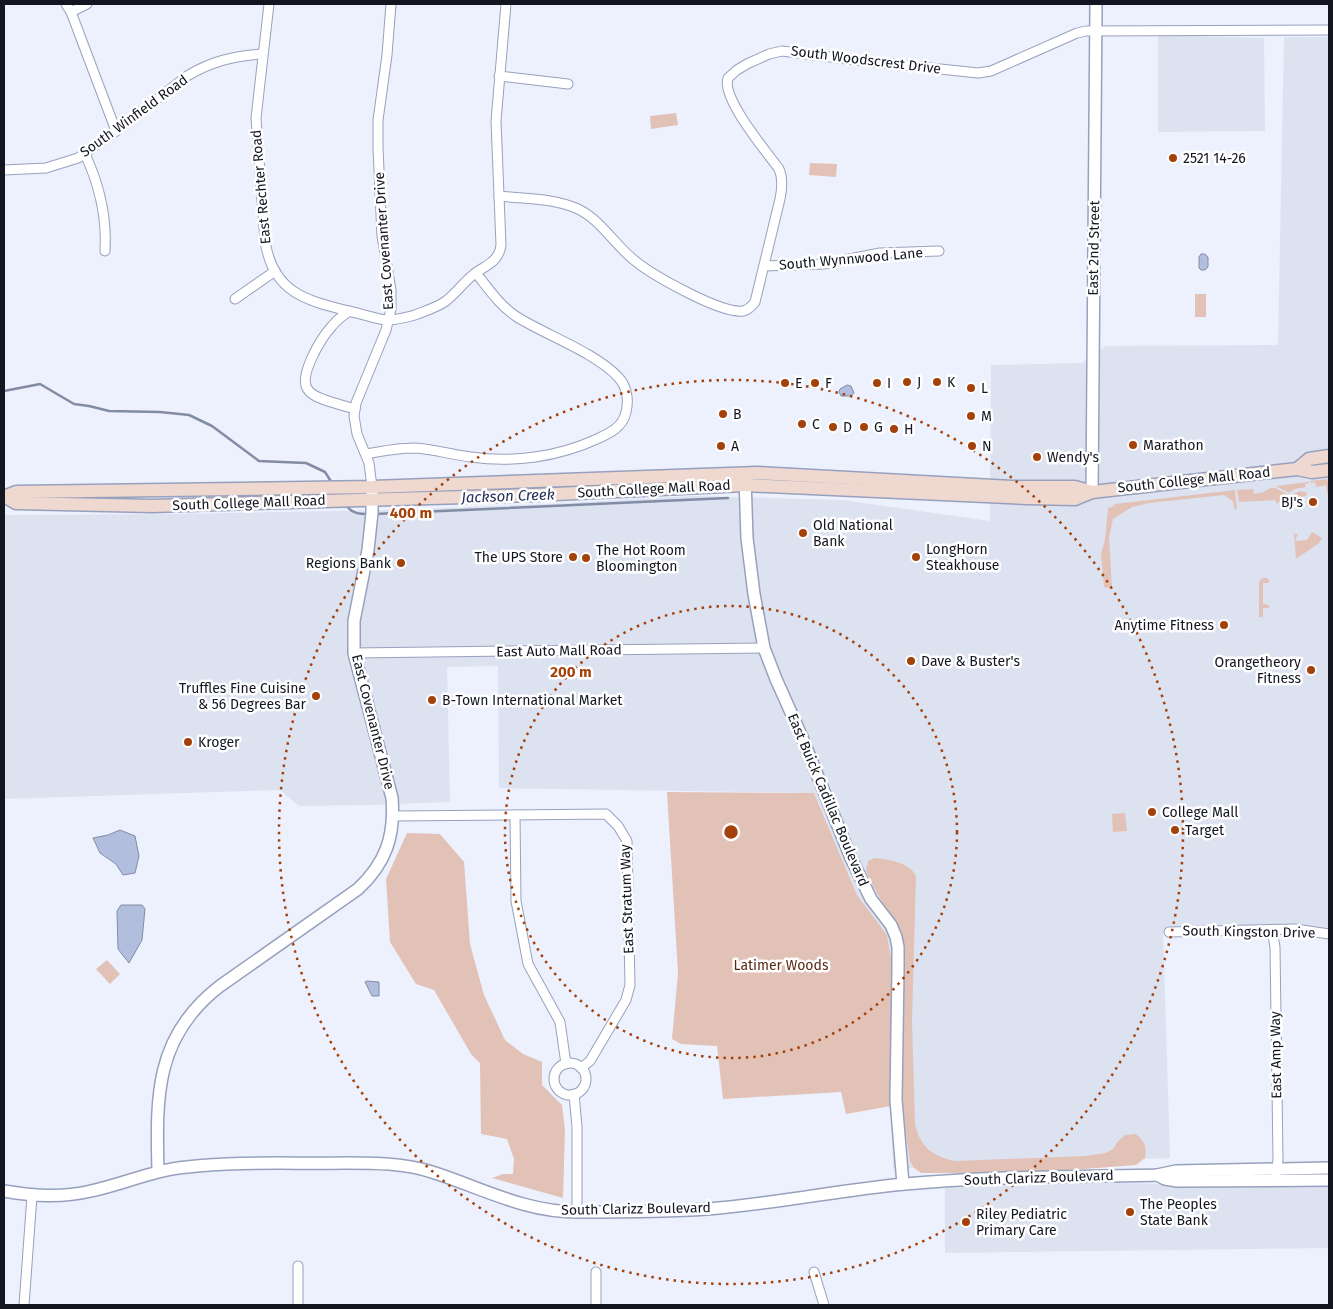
<svg xmlns="http://www.w3.org/2000/svg" width="1333" height="1309" font-family="'Fira Sans',sans-serif">
<rect width="100%" height="100%" fill="#edf1fe"/>
<g fill="#dde2f1">
<polygon points="1158,35 1264,38 1265,131 1158,132"/>
<polygon points="1284,37 1329,37 1329,938 1163,929 1170,1158 893,1169 891,1106 894,974 887,935 857,895 814,793 499,788 498,666 447,667 450,802 371,805 299,806 280,790 4,799 4,515 174,514 385,510 548,504 695,496 843,500 990,521 991,365 1082,363 1106,346 1278,345"/>
<polygon points="1045,1181 1160,1184 1328,1182 1328,1248 945,1253 945,1187"/>
</g>
<g fill="#e2c2b6">
<polygon points="676,113 678,125 651,129 650,116"/>
<polygon points="810,163 837,164 836,177 809,175"/>
<rect x="1195" y="294" width="11" height="23"/>
<polygon points="1329,479 1329,493 1327,493 1326,485 1316,487 1315,482 1311,483 1310,481"/>
<polygon points="1309,482 1309,483 1305,484 1306,487 1295,489 1289,493 1276,486"/>
<polygon points="1271,488 1275,488 1287,494 1277,504 1275,500 1239,502 1237,490 1253,489 1254,494 1263,492"/>
<polygon points="1235,490 1237,510 1234,508 1233,501 1224,495 1149,503 1132,507 1113,519 1109,537 1112,588 1104,587 1101,554 1105,540 1108,508 1112,507 1115,504"/>
<polygon points="1300,491 1308,493 1306,494 1306,496 1295,498 1295,505 1291,506 1290,495"/>
<polygon points="1312,532 1322,538 1319,543 1296,559 1294,534 1298,534 1295,541 1307,540"/>
<polygon points="1263,578 1267,578 1269,580 1269,583 1263,583 1263,604 1269,605 1269,608 1263,608 1263,617 1259,617 1259,584 1260,580"/>
<polygon points="667,792 814,793 857,895 887,935 894,974 891,1106 846,1114 841,1092 723,1099 717,1046 681,1044 672,1039 678,973"/>
<polygon points="1125,813 1127,831 1113,832 1112,814"/>
<polygon points="407,833 440,834 464,862 470,944 484,995 505,1040 523,1054 542,1062 542,1085 562,1105 565,1130 563,1198 492,1178 503,1174 513,1174 514,1159 507,1139 481,1134 480,1063 471,1054 434,990 416,984 390,942 386,879"/>
<path d="M875,858C889,859 910,863 916,876L912,1021L915,1124C920,1147 933,1157 956,1161L1085,1156L1106,1153L1114,1148L1117,1142L1125,1135L1136,1134C1145,1142 1147,1147 1145,1158L1136,1165L1031,1173H921L914,1168L910,1161L901,1102L896,925L874,888L866,871L868,861Z"/>
<polygon points="107,960 120,974 110,984 96,969"/>
</g>
<g fill="#b2bede" stroke="#828ca5">
<polygon points="1201,254 1205,254 1208,257 1208,267 1205,270 1201,270 1199,268 1199,257"/>
<polygon points="847,385 851,386 854,393 851,396 841,396 839,392 840,389"/>
<polygon points="120,830 135,836 139,856 135,873 123,875 116,864 100,853 93,838 108,835"/>
<polygon points="121,905 142,905 145,909 142,940 129,963 118,949 117,911"/>
<polygon points="367,981 379,982 379,996 372,996 365,982"/>
</g>
<g fill="none" stroke-linecap="round" stroke-linejoin="round">
<g stroke="#828ca5" stroke-width="2.5">
<polyline points="4,391 40,384 74,404 89,406 109,411 160,412 189,415 212,426 259,461 306,463 325,472 332,483"/>
<path d="M346,505C352,514 360,514 369,514"/>
<polyline points="375,514 728,498"/>
</g>
<g stroke="#97a1be" stroke-width="11">
<g id="minor">
<polyline points="66,4 71,12 116,131"/>
<path d="M269,4L256,118L265,241C273,294 308,301 352,312C364,314 377,320 389,320C397,320 407,317 415,315C425,311 438,307 446,301C456,293 464,282 474,274C486,265 499,262 501,245L496,121L506,4"/>
<polyline points="71,12 87,4"/>
<polyline points="499,76 568,84"/>
<path d="M85,154C99,184 107,218 105,251"/>
<path d="M4,170L46,168L78,158L116,131L187,76C212,61 234,56 262,54"/>
<path d="M499,196C525,199 554,198 578,209C601,220 614,244 634,260C652,275 721,314 743,311C748,310 752,306 755,302L780,199C782,189 783,178 779,169C766,151 721,98 728,78L737,70L747,64L769,54L782,51L855,60L978,73L991,71L1077,33L1086,31L1329,30"/>
<polyline points="764,266 823,264 880,253 939,251"/>
<polyline points="235,299 275,271"/>
<path d="M350,311C343,315 337,320 332,326C322,337 296,378 309,391C316,400 343,405 355,409"/>
<path d="M366,454C382,451 398,448 415,448C434,449 452,455 471,457C513,463 558,457 597,439C610,433 623,427 626,412C629,400 627,386 618,377C596,353 546,335 517,317C500,306 488,288 476,273"/>
<polyline points="372,487 369,463 357,434 354,416 356,403 386,330 391,309 391,290 382,236 378,148 378,120 387,55 391,4"/>
<polyline points="354,653 764,648"/>
<polyline points="515,815 516,901 528,964 560,1022 566,1064"/>
<polyline points="394,816 606,814 618,826 627,841 630,985 626,1000 590,1061 581,1068"/>
<polyline points="1272,930 1275,947 1278,1160 1276,1174"/>
<polyline points="1169,932 1295,929 1329,934"/>
<circle cx="570" cy="1079" r="16"/>
<polyline points="574,1094 577,1127 577,1212"/>
<polyline points="814,1272 824,1305"/>
<polyline points="24,1305 32,1196"/>
<polyline points="298,1305 298,1266"/>
<polyline points="596,1305 596,1272"/>
</g>
</g>
<g stroke="#97a1be" stroke-width="14">
<g id="tertiary">
<polyline points="745,478 747,538 754,594 764,648 776,679 801,735 851,858 871,899 891,925 896,937 898,947 898,970 896,1100 903,1184"/>
<polyline points="1092,492 1096,4"/>
<path d="M158,1171C156,1096 155,1036 220,986L358,889C386,863 395,836 392,798L354,653V621L368,550L372,513V491"/>
<polyline points="1157,1175 1165,1179 1177,1181 1329,1180"/>
<path d="M4,1191C34,1196 61,1198 91,1191C124,1184 153,1170 187,1167C239,1161 293,1164 345,1163C375,1163 404,1163 432,1172C482,1188 524,1212 578,1212C621,1212 665,1212 707,1209C774,1204 839,1190 905,1184C989,1176 1073,1177 1157,1175L1176,1171L1329,1168"/>
</g>
</g>
<g stroke="#97a1be" stroke-width="15">
<g id="secondary">
<polyline points="1297,469 1309,459 1329,456"/>
<polyline points="4,497 16,492 372,487 757,473 1012,487 1075,487 1092,492"/>
<polyline points="6,497 16,503 152,506 535,495 745,485 1027,498 1075,499 1092,492 1297,469 1312,472 1329,470"/>
</g>
</g>
<use href="#minor" stroke="#fff" stroke-width="9"/>
<use href="#tertiary" stroke="#fff" stroke-width="11"/>
<use href="#secondary" stroke="#efd8cf" stroke-width="12"/>
</g>
<g fill="none" stroke="#a44108" stroke-width="2.5" stroke-dasharray="2.5 5">
<circle cx="731" cy="832" r="226"/>
<circle cx="731" cy="832" r="452"/>
</g>
<g fill="#a44108" stroke="#fff" stroke-width="2">
<circle cx="1173" cy="158" r="5"/>
<circle cx="907" cy="382" r="5"/>
<circle cx="937" cy="382" r="5"/>
<circle cx="785" cy="383" r="5"/>
<circle cx="815" cy="383" r="5"/>
<circle cx="877" cy="383" r="5"/>
<circle cx="971" cy="388" r="5"/>
<circle cx="723" cy="414" r="5"/>
<circle cx="971" cy="416" r="5"/>
<circle cx="802" cy="424" r="5"/>
<circle cx="833" cy="427" r="5"/>
<circle cx="864" cy="427" r="5"/>
<circle cx="894" cy="429" r="5"/>
<circle cx="1133" cy="445" r="5"/>
<circle cx="721" cy="446" r="5"/>
<circle cx="972" cy="446" r="5"/>
<circle cx="1037" cy="457" r="5"/>
<circle cx="1313" cy="502" r="5"/>
<circle cx="803" cy="533" r="5"/>
<circle cx="573" cy="557" r="5"/>
<circle cx="916" cy="557" r="5"/>
<circle cx="586" cy="558" r="5"/>
<circle cx="401" cy="563" r="5"/>
<circle cx="1224" cy="625" r="5"/>
<circle cx="911" cy="661" r="5"/>
<circle cx="1311" cy="670" r="5"/>
<circle cx="316" cy="696" r="5"/>
<circle cx="432" cy="700" r="5"/>
<circle cx="188" cy="742" r="5"/>
<circle cx="1152" cy="812" r="5"/>
<circle cx="1175" cy="830" r="5"/>
<circle cx="1130" cy="1212" r="5"/>
<circle cx="966" cy="1222" r="5"/>
</g>
<g text-anchor="middle" dominant-baseline="central" stroke-width="5" stroke-linejoin="round" paint-order="stroke">
<g font-size="14" fill="#131621" stroke="#fff">
<text transform="translate(866 60) rotate(7)">South Woodscrest Drive</text>
<text transform="translate(134 116) rotate(-36)">South Winfield Road</text>
<text transform="translate(261 187) rotate(-95)">East Rechter Road</text>
<text transform="translate(384 241) rotate(-94)">East Covenanter Drive</text>
<text transform="translate(1094 248) rotate(-89)">East 2nd Street</text>
<text transform="translate(851 259) rotate(-5)">South Wynnwood Lane</text>
<text transform="translate(1194 480) rotate(-6)">South College Mall Road</text>
<text transform="translate(654 489) rotate(-3)">South College Mall Road</text>
<text transform="translate(249 503) rotate(-2)">South College Mall Road</text>
<text transform="translate(559 651) rotate(-1)">East Auto Mall Road</text>
<text transform="translate(373 722) rotate(76)">East Covenanter Drive</text>
<text transform="translate(828 800) rotate(67)">East Buick Cadillac Boulevard</text>
<text transform="translate(627 899) rotate(-92)">East Stratum Way</text>
<text transform="translate(1249 932) rotate(1)">South Kingston Drive</text>
<text transform="translate(1276 1055) rotate(-91)">East Amp Way</text>
<text transform="translate(1039 1178) rotate(-2)">South Clarizz Boulevard</text>
<text transform="translate(636 1209) rotate(-1)">South Clarizz Boulevard</text>
</g>
<g font-size="14" fill="#131621" stroke="#fff" text-anchor="start">
<text x="1183" y="158">2521 14-26</text>
<text x="917" y="382">J</text>
<text x="947" y="382">K</text>
<text x="795" y="383">E</text>
<text x="825" y="383">F</text>
<text x="887" y="383">I</text>
<text x="981" y="388">L</text>
<text x="733" y="414">B</text>
<text x="981" y="416">M</text>
<text x="812" y="424">C</text>
<text x="843" y="427">D</text>
<text x="874" y="427">G</text>
<text x="904" y="429">H</text>
<text x="1143" y="445">Marathon</text>
<text x="731" y="446">A</text>
<text x="982" y="446">N</text>
<text x="1047" y="457">Wendy's</text>
<text x="1303" y="502" text-anchor="end">BJ's</text>
<text x="813" y="525">Old National<tspan x="813" dy="16">Bank</tspan></text>
<text x="926" y="549">LongHorn<tspan x="926" dy="16">Steakhouse</tspan></text>
<text x="596" y="550">The Hot Room<tspan x="596" dy="16">Bloomington</tspan></text>
<text x="563" y="557" text-anchor="end">The UPS Store</text>
<text x="391" y="563" text-anchor="end">Regions Bank</text>
<text x="1214" y="625" text-anchor="end">Anytime Fitness</text>
<text x="921" y="661">Dave &amp; Buster's</text>
<text x="1301" y="662" text-anchor="end">Orangetheory<tspan x="1301" dy="16">Fitness</tspan></text>
<text x="306" y="688" text-anchor="end">Truffles Fine Cuisine<tspan x="306" dy="16">&amp; 56 Degrees Bar</tspan></text>
<text x="442" y="700">B-Town International Market</text>
<text x="198" y="742">Kroger</text>
<text x="1162" y="812">College Mall</text>
<text x="1185" y="830">Target</text>
<text x="1140" y="1204">The Peoples<tspan x="1140" dy="16">State Bank</tspan></text>
<text x="976" y="1214">Riley Pediatric<tspan x="976" dy="16">Primary Care</tspan></text>
</g>
<g font-size="14" fill="#5a2a15" stroke="#fff">
<text x="781" y="965">Latimer Woods</text>
</g>
<g font-size="15" font-style="italic" fill="#232f59" stroke="#fff">
<text transform="translate(508 496) rotate(-2)">Jackson Creek</text>
</g>
</g>
<circle cx="731" cy="832" r="8" fill="#a44108" stroke="#fff" stroke-width="2.5"/>
<g font-size="15" text-anchor="middle" font-weight="bold" fill="#a44108" stroke="#fff" stroke-width="5" stroke-linejoin="round" paint-order="stroke">
<text x="411" y="518">400 m</text>
<text x="571" y="677">200 m</text>
</g>
<rect width="1333" height="1309" fill="none" stroke="#131621" stroke-width="10"/>
</svg>
